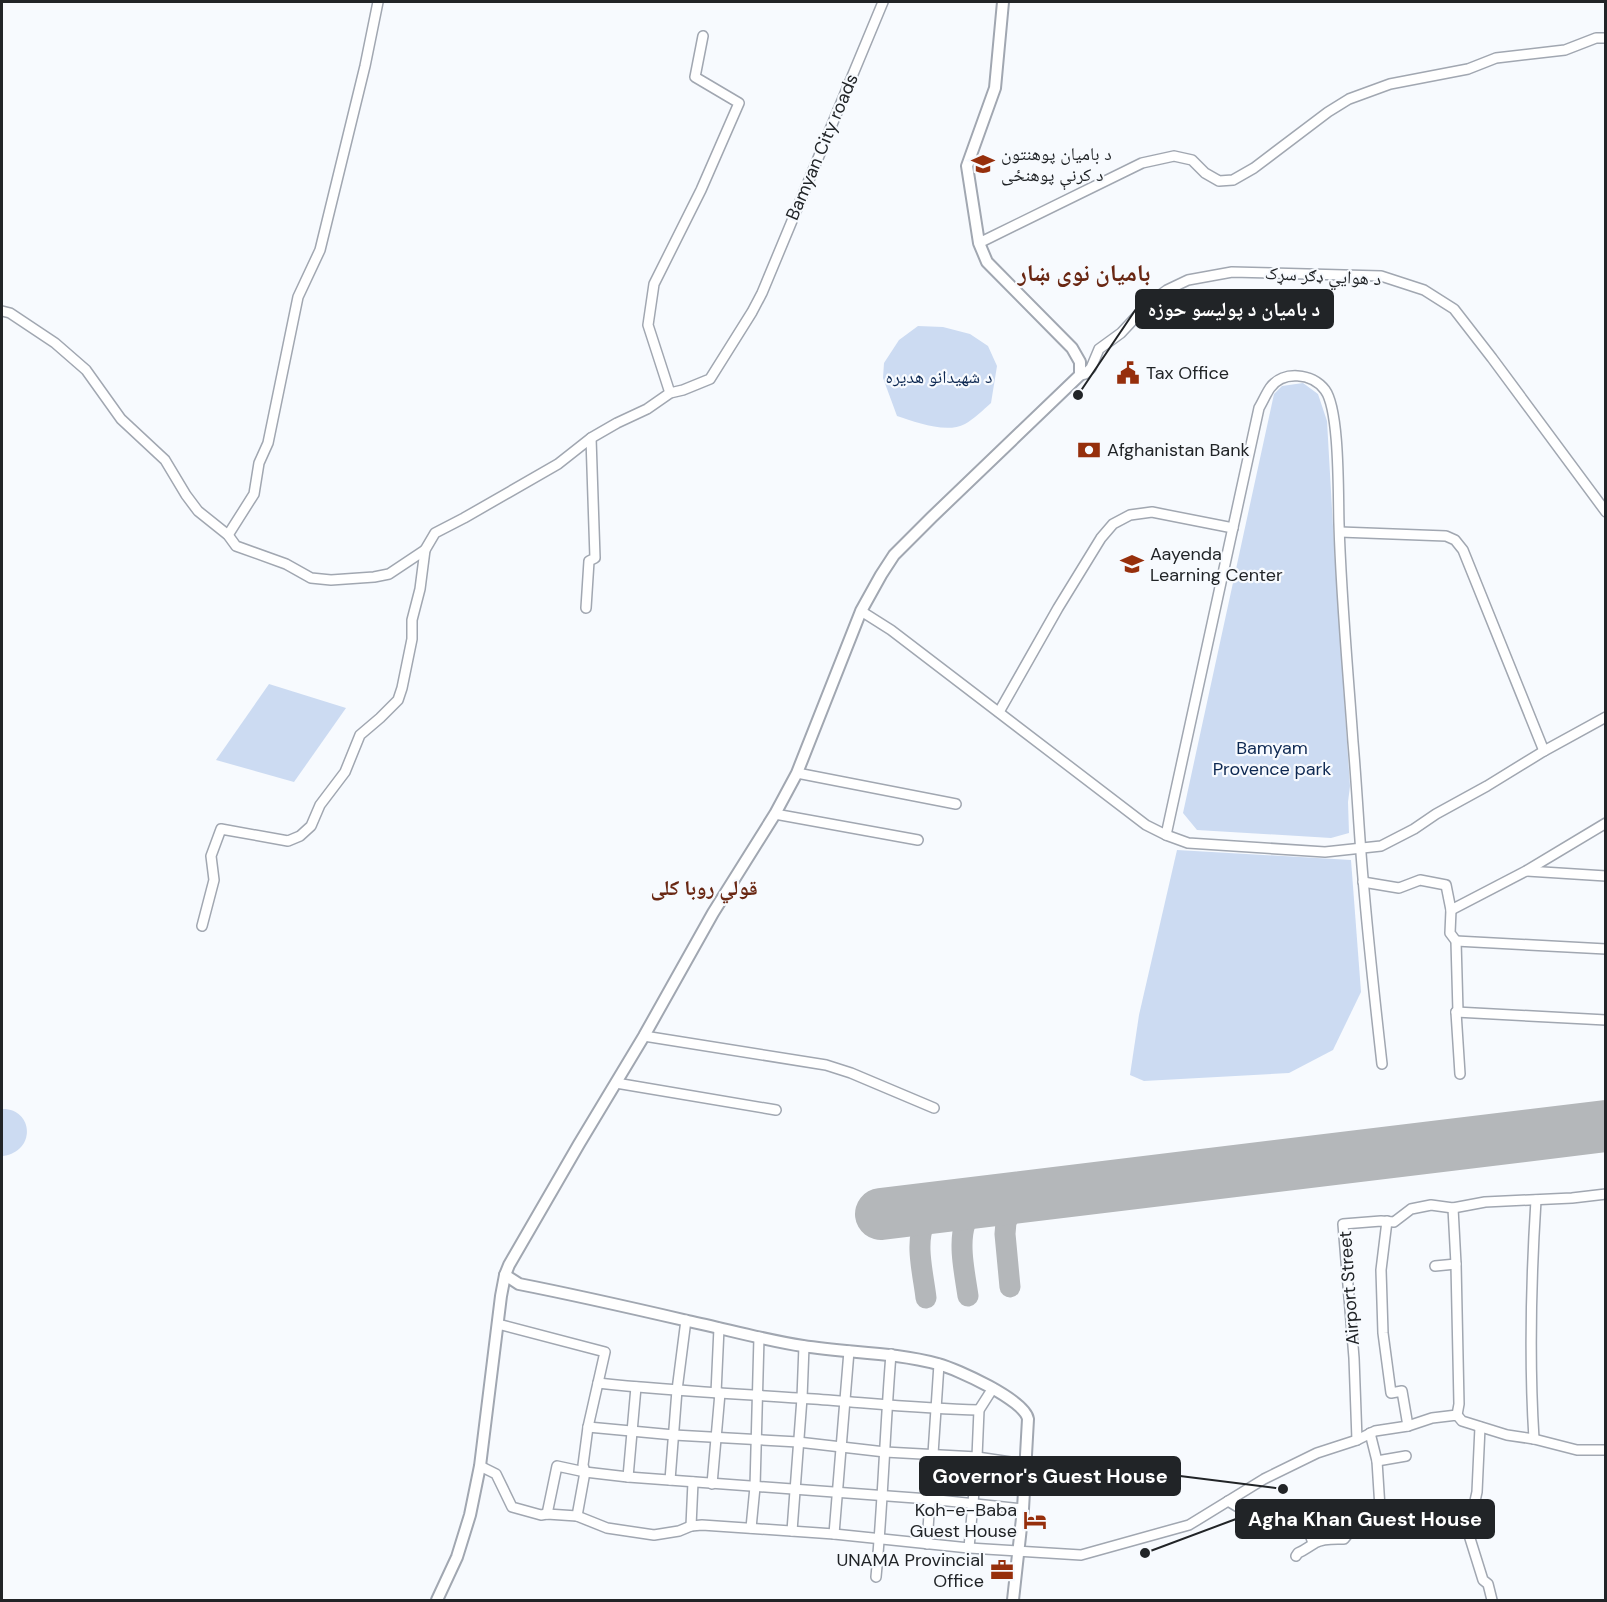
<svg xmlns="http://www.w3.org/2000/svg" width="1607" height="1602" font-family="'DM Sans','Noto Naskh Arabic',sans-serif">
<rect width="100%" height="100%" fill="#f7fafe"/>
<g fill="#ccdbf2">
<path d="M918,326L943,327L970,334L988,346L997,366L991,403C983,410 974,419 965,424C946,434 916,422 897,416L883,378L884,363L899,340Z"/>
<polygon points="1303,383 1318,394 1327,421 1335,562 1350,786 1348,802 1349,833 1331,838 1197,830 1183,813 1274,394 1282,386"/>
<polygon points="269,684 346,708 294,782 216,760"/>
<polygon points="1177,850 1351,860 1361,992 1333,1050 1289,1073 1144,1081 1130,1075 1139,1015"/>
<path d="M2,1109C33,1108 37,1151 3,1156H2Z"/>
</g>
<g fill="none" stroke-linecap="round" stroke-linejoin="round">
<g stroke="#b4b7ba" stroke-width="21">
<polyline points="1010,1287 1005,1234 1006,1222 1015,1205 1030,1195"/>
<path d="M968,1296C965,1275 958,1244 965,1224C968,1213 979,1206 988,1201"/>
<path d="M926,1298C924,1278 914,1241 925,1223C930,1215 940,1210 948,1205"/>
</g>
<polyline stroke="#b4b7ba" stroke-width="52" points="881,1214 1606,1126"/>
<g stroke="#a1a7b1" stroke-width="12">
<g id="minor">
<polyline points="979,243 1142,163 1174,156 1192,160 1205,173 1219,181 1233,180 1254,168 1328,112 1349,99 1390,84 1468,69 1496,58 1565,50 1596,38 1606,38"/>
<polyline points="2,311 10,313 55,343 86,370 121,419 165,460 186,495 198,511 228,535 236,546 286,564 311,578 331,580 374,577 389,574 425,550"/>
<polyline points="1080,375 1085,374 1091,368 1099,349 1121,333 1149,303 1167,290 1188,280 1232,272 1381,276 1424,290 1454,309 1492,358 1606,512"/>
<polyline points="670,393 648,325 654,284 701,190 739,103 695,77 703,36"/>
<polyline points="1340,532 1446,536 1455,540 1463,550 1544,751"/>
<polyline points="228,535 254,494 259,463 268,443 298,297 320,250 365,66 378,2"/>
<polyline points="586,608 589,561 595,558 591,438"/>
<polyline points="861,611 891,630 1146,825 1166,835 1188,843 1325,852 1381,846 1414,829 1436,814 1487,786 1544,751 1606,717"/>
<polyline points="999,712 1058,608 1101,538 1113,524 1130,515 1152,512 1233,528"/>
<polyline points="797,773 956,804"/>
<polyline points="775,814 918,840"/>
<path d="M1166,835L1259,408C1263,401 1266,394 1270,388C1283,370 1312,373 1325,390C1340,410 1338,497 1339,524C1341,597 1348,670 1353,742C1357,788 1359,833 1363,878C1368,940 1375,1002 1382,1064"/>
<polyline points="1527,871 1606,876"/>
<polyline points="1363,882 1399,888 1420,880 1446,885 1451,910 1526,871 1606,823"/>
<polyline points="1451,910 1450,933 1456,941 1458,1012 1456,1012 1460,1074"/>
<polyline points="202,926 214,880 211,856 221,829 288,841 300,836 311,826 320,805 345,772 360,735 380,718 398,700 402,688 412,639 412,620 420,589 425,550 435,533 464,518 558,464 591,438 617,423 647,409 670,393 683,390 710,379 752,312 762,293 883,2"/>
<polyline points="1456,941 1606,949"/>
<polyline points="1456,1012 1606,1020"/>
<polyline points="644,1036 826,1065 851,1073 934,1108"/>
<polyline points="616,1083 776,1110"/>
<polyline points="1453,1208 1456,1264 1459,1404 1457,1415"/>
<polyline points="1387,1221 1381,1270 1383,1333 1391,1393 1402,1391 1408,1426"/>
<polyline points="1435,1266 1456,1264"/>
<polyline points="498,1324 605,1352 588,1427 583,1465 585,1472 577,1516"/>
<path d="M598,1383C670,1391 742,1394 814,1399C869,1403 923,1409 979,1410"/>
<polyline points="716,1393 719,1328"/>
<polyline points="588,1427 674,1435 798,1442 885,1452 977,1457 1025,1464"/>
<polyline points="1480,1427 1477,1492 1468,1532 1483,1580 1488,1584 1492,1600"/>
<path d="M1534,1439C1529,1360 1531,1279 1536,1200"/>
<polyline points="1357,1440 1354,1358 1343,1224 1381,1221 1394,1222 1411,1209 1431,1205 1453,1208 1485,1202 1572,1198 1606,1194"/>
<polyline points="1377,1461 1406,1456"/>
<polyline points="480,1466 496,1474 512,1507 541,1515 547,1514 577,1516 607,1528 654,1535 679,1531 691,1526 702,1525 834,1534 969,1548 1081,1555 1189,1525 1264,1479 1317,1453 1357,1440 1375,1431 1408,1426 1432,1418 1457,1415 1462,1421 1507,1435 1534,1439 1577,1450 1606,1450"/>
<polyline points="628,1477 636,1387"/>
<polyline points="670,1480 677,1390 686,1320"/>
<polyline points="712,1484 720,1393"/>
<polyline points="1228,1501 1238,1507 1282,1513 1293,1524 1307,1526 1313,1543"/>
<polyline points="547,1514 557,1466 585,1472 628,1477 929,1499 1023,1509"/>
<polyline points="691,1526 693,1482"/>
<polyline points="751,1528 755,1487 759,1337"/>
<polyline points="792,1531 802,1398 804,1346"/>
<polyline points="834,1534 849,1351"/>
<polyline points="927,1544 939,1364"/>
<polyline points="969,1548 977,1457 979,1410 993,1388"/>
<path d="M1296,1556L1298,1553C1305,1550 1308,1547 1315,1543C1323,1538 1335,1539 1344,1539L1356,1524H1381L1377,1461L1370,1433"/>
<path d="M876,1577C883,1503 885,1428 891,1354"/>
</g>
</g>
<g stroke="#a1a7b1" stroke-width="14">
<g id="tertiary">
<path d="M505,1275L519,1284C575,1295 632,1308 688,1321C726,1329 764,1340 803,1346C848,1353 894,1352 938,1364C957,1369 1025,1400 1028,1419L1023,1509L1013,1600"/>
<polyline points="437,1600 457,1557 470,1515 480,1466 501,1296 505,1275 509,1265 579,1144 644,1036 713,913 775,814 797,773 861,611 881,575 894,555 932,517 1080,375 1080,362 1072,348 987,262 979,243 967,166 995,88 1003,2"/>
</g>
</g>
<use href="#minor" stroke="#fff" stroke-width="9"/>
<use href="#tertiary" stroke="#fff" stroke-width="10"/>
</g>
<defs>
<g id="university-bare" transform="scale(1.8)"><path d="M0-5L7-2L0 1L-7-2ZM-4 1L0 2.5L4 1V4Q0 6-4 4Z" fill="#962f0c" stroke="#f7fafe" stroke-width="2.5" paint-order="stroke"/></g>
<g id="civic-bare" transform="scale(1.8)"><path d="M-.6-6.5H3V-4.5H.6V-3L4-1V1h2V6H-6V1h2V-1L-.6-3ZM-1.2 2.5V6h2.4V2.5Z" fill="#962f0c" stroke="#f7fafe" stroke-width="2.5" paint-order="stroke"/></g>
<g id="bank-bare" transform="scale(1.8)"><path d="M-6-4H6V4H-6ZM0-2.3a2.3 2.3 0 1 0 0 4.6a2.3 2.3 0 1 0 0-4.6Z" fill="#962f0c" stroke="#f7fafe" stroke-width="2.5" paint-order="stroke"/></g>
<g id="school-bare" transform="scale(1.8)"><path d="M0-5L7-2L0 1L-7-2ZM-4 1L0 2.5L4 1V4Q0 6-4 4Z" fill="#962f0c" stroke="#f7fafe" stroke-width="2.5" paint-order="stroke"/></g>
<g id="hotel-bare" transform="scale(1.8)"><path d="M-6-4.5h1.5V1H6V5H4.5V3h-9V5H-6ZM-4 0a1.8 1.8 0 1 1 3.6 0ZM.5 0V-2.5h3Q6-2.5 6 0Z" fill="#962f0c" stroke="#f7fafe" stroke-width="2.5" paint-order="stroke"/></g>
<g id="office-bare" transform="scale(1.8)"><path d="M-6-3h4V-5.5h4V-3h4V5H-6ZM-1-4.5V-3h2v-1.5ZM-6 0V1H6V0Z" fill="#962f0c" stroke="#f7fafe" stroke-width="2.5" paint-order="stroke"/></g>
</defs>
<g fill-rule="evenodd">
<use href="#university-bare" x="983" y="164"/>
<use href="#civic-bare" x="1128" y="373"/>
<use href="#bank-bare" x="1089" y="450"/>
<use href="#school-bare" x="1132" y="564"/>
<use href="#hotel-bare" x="1035" y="1520"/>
<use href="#office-bare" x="1002" y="1570"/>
</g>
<g text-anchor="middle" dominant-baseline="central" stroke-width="4.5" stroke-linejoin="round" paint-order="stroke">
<g font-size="18" fill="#212427" stroke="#f7fafe">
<text transform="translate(822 147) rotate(-67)">Bamyan City roads</text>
<text transform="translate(1323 276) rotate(3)">د هوايي ډګر سړک</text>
<text transform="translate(1349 1288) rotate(-94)">Airport Street</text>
</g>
<g font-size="18" fill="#212427" stroke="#f7fafe" text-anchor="start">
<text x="1001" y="154">د بامیان پوهنتون<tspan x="1001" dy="21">د کرنې پوهنځی</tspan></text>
<text x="1146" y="373">Tax Office</text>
<text x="1107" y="450">Afghanistan Bank</text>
<text x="1150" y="554">Aayenda<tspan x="1150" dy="21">Learning Center</tspan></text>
<text x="1017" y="1510" text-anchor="end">Koh-e-Baba<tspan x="1017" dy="21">Guest House</tspan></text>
<text x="984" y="1560" text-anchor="end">UNAMA Provincial<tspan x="984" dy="21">Office</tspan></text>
</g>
<g font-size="18" fill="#0d2852" stroke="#f7fafe">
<text x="939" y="377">د شهیدانو هدیره</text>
<text x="1272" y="748">Bamyam<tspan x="1272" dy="21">Provence park</tspan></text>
</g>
<g font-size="21" font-weight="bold" fill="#692713" stroke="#f7fafe">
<text x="704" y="888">قولي روبا کلی</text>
</g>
<g font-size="24" font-weight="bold" fill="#692713" stroke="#f7fafe">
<text x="1084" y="272">باميان نوی ښار</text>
</g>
</g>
<path fill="none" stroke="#212427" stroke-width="2" d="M1078 395L1136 309M1283 1489L1180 1476M1145 1553L1236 1519"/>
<g fill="#212427" stroke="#f7fafe" stroke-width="2">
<circle cx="1078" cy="395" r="6"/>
<circle cx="1283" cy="1489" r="6"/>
<circle cx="1145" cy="1553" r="6"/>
</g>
<g fill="#212427" stroke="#212427" stroke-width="2">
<rect x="1136" y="290" width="197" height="38" rx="6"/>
<rect x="920" y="1457" width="260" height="38" rx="6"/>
<rect x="1236" y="1500" width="258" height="38" rx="6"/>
</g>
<g font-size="20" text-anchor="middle" font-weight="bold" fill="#fff">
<text x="1234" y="316">د بامیان د پولیسو حوزه</text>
<text x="1050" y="1483">Governor's Guest House</text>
<text x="1365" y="1526">Agha Khan Guest House</text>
</g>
<rect width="1607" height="1602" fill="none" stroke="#212427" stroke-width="6"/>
</svg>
